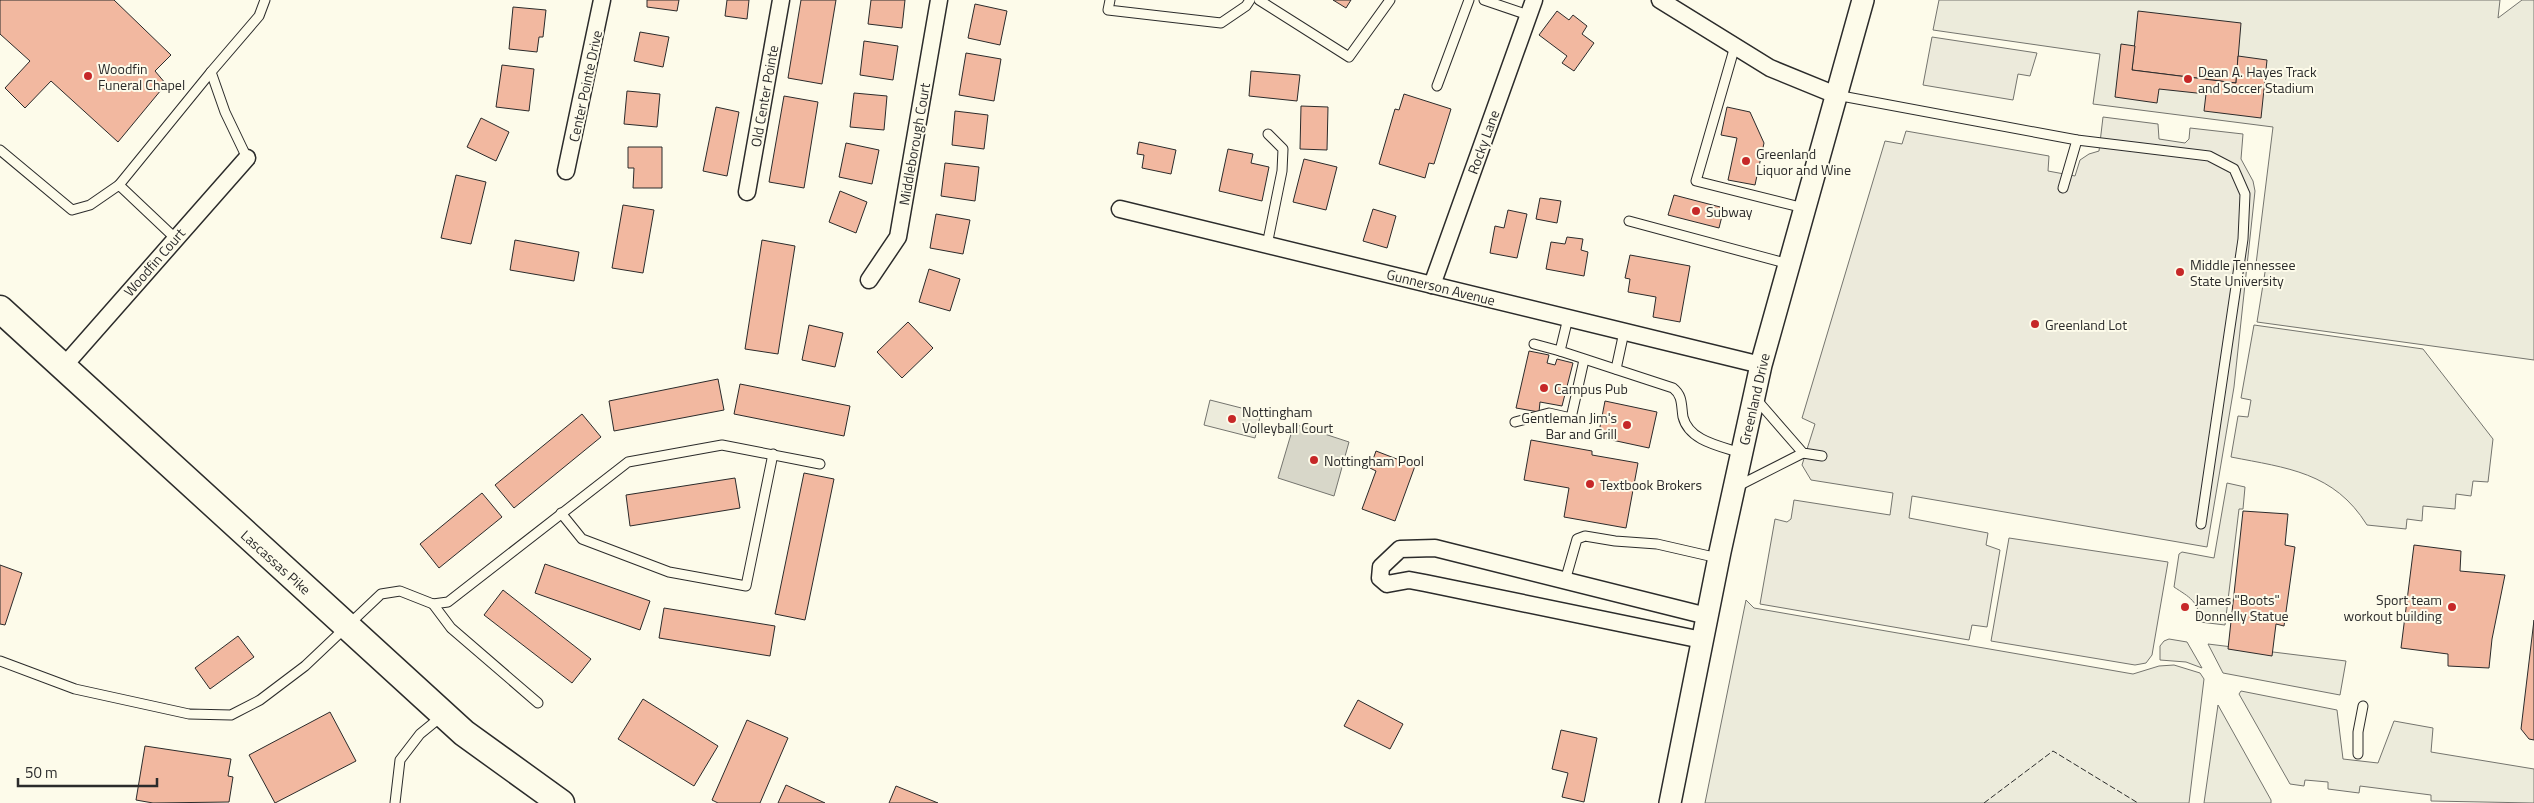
<svg xmlns="http://www.w3.org/2000/svg" width="2534" height="803" font-family="'Titillium Web',sans-serif">
<rect width="100%" height="100%" fill="#fdfbea"/>
<g fill="#ecebdb" stroke="#74746e">
<polygon points="1939,0 2500,0 2498,18 2522,0 2534,0 2534,360 2257,322 2266,266 2256,264 2273,127 2093,104 2100,54 1933,30"/>
<path d="M2254,325L2423,349L2493,439L2488,482L2473,481L2471,496L2456,494L2455,509L2423,506L2422,521L2407,519L2406,529L2367,525C2334,472 2287,468 2231,457L2238,416L2248,417L2251,400L2241,398Z"/>
<polygon points="1210,400 1261,413 1255,438 1204,425"/>
<path d="M2227,483L2245,487L2243,509H2239L2225,625L2200,622C2199,601 2189,597 2174,587L2179,554L2182,552L2214,558Z"/>
<polygon points="1746,600 1754,608 2133,674 2159,666 2174,665 2200,673 2204,679 2189,803 1705,803"/>
<polygon points="2169,639 2187,642 2202,668 2186,662 2160,660 2160,646 2164,641"/>
<polygon points="2208,644 2346,661 2340,695 2223,673"/>
<polygon points="2241,691 2337,710 2343,759 2378,763 2394,721 2433,728 2431,752 2534,769 2534,803 2431,801 2431,795 2360,786 2359,793 2328,789 2328,782 2305,780 2304,786 2290,784 2239,694"/>
<polygon points="2218,705 2271,800 2271,803 2204,803"/>
</g>
<g fill="#eceadb" stroke="#74746e">
<polygon points="1932,37 2037,53 2030,76 2018,74 2013,100 1923,85"/>
<polygon points="2103,117 2158,124 2159,139 2185,143 2189,139 2190,128 2243,134 2241,159 2253,181 2255,191 2234,387 2207,547 1912,496 1909,518 1988,533 1986,545 2000,550 1987,627 1972,625 1969,640 1760,604 1775,519 1787,522 1791,519 1794,500 1890,515 1893,493 1811,480 1802,465 1815,424 1802,418 1885,141 1902,144 1906,131 2049,156 2048,171 2075,176 2080,160 2089,154 2099,151"/>
<polygon points="2009,538 2168,562 2152,655 2146,663 2135,665 1991,641"/>
</g>
<polygon fill="#d8d7c9" stroke="#74746e" points="1294,424 1349,442 1334,496 1278,478"/>
<g fill="#f2b8a0" stroke="#2b2b2b">
<polygon points="0,0 114,0 171,55 155,71 166,84 118,142 51,81 25,108 5,88 30,61 0,34"/>
<polygon points="647,0 679,0 677,11 647,7"/>
<polygon points="727,0 749,0 747,19 725,16"/>
<polygon points="801,0 836,0 822,84 788,78"/>
<polygon points="871,0 905,0 902,28 868,24"/>
<polygon points="1333,0 1351,0 1346,8"/>
<polygon points="975,4 1007,11 1000,45 968,38"/>
<polygon points="513,7 546,10 543,37 539,37 537,52 509,49"/>
<polygon points="1557,11 1569,20 1573,15 1587,26 1582,34 1594,43 1574,71 1562,63 1567,56 1539,35"/>
<polygon points="2138,11 2241,23 2236,83 2132,70"/>
<polygon points="640,32 669,37 663,67 634,61"/>
<polygon points="864,41 898,46 893,80 860,75"/>
<polygon points="2121,44 2135,46 2132,70 2236,83 2238,56 2267,60 2261,118 2204,111 2206,94 2159,89 2157,103 2115,97"/>
<polygon points="966,53 1001,59 994,101 959,95"/>
<polygon points="502,65 534,69 529,111 496,107"/>
<polygon points="1251,71 1300,75 1297,101 1249,96"/>
<polygon points="627,91 660,94 657,127 624,124"/>
<polygon points="854,93 887,96 884,130 850,127"/>
<polygon points="1404,94 1451,109 1434,164 1429,163 1425,178 1379,164 1395,109 1399,110"/>
<polygon points="784,96 818,102 804,188 769,182"/>
<polygon points="1301,106 1328,107 1327,150 1300,149"/>
<polygon points="716,107 739,112 727,176 703,171"/>
<polygon points="1727,107 1750,112 1764,143 1755,185 1728,180 1737,138 1721,135"/>
<polygon points="955,111 988,115 984,149 952,145"/>
<polygon points="481,118 509,132 496,161 467,147"/>
<polygon points="1139,142 1176,150 1171,174 1142,168 1144,155 1137,154"/>
<polygon points="846,143 879,150 872,184 839,177"/>
<polygon points="628,147 662,147 662,188 633,188 634,168 628,168"/>
<polygon points="1228,149 1253,154 1251,163 1269,167 1262,201 1219,191"/>
<polygon points="1304,159 1337,167 1326,210 1293,202"/>
<polygon points="945,163 979,167 975,201 941,196"/>
<polygon points="456,175 486,182 471,244 441,238"/>
<polygon points="840,191 867,202 856,233 829,222"/>
<polygon points="1674,195 1724,208 1719,228 1668,215"/>
<polygon points="1540,198 1561,201 1557,223 1536,219"/>
<polygon points="623,205 654,210 643,273 612,268"/>
<polygon points="1373,209 1396,216 1387,248 1363,241"/>
<polygon points="1508,210 1527,214 1517,258 1490,253 1495,226 1504,228"/>
<polygon points="936,214 970,220 963,254 930,248"/>
<polygon points="1567,237 1583,239 1581,250 1588,252 1584,276 1546,269 1551,242 1565,244"/>
<polygon points="515,240 579,252 574,281 510,270"/>
<polygon points="762,240 795,246 778,354 745,349"/>
<polygon points="1630,255 1690,266 1680,322 1653,317 1656,297 1628,292 1630,279 1625,278"/>
<polygon points="929,269 960,279 950,311 919,302"/>
<polygon points="908,322 933,348 902,378 877,352"/>
<polygon points="809,325 843,333 835,367 802,360"/>
<polygon points="1529,351 1549,355 1547,363 1555,365 1557,359 1573,363 1562,406 1540,402 1539,412 1516,408"/>
<polygon points="718,379 724,410 614,431 609,401"/>
<polygon points="740,384 850,406 844,436 734,414"/>
<polygon points="1605,401 1657,412 1649,448 1598,437"/>
<polygon points="582,414 601,437 514,508 495,485"/>
<polygon points="1531,440 1592,451 1592,455 1638,463 1626,528 1564,517 1569,488 1524,480"/>
<polygon points="1376,451 1415,466 1395,521 1362,509 1376,471 1370,468"/>
<polygon points="804,473 834,479 805,620 775,614"/>
<polygon points="735,478 740,508 630,526 626,495"/>
<polygon points="482,493 502,517 439,568 420,544"/>
<polygon points="2243,511 2288,514 2285,545 2295,547 2284,626 2276,624 2272,656 2228,649"/>
<polygon points="2414,545 2461,551 2460,571 2505,575 2492,639 2489,668 2448,666 2448,654 2401,648"/>
<polygon points="545,564 650,601 640,630 535,593"/>
<polygon points="0,565 22,573 5,625 0,624"/>
<polygon points="503,590 591,659 572,683 484,615"/>
<polygon points="664,608 775,626 770,656 659,638"/>
<polygon points="2534,620 2534,740 2529,739 2521,729"/>
<polygon points="238,636 254,657 210,689 195,668"/>
<polygon points="643,699 718,746 694,786 618,739"/>
<polygon points="1358,700 1403,724 1390,749 1344,726"/>
<polygon points="330,712 356,761 275,803 249,755"/>
<polygon points="747,720 788,738 760,803 718,803 712,800"/>
<polygon points="1561,730 1597,738 1584,802 1562,797 1568,773 1552,769"/>
<polygon points="145,746 231,759 228,776 233,777 229,802 153,803 136,800"/>
<polygon points="786,785 825,803 778,803"/>
<polygon points="896,786 938,803 889,803"/>
</g>
<g fill="none" stroke-linecap="round" stroke-linejoin="round">
<g stroke="#2b2b2b" stroke-width="11">
<g id="service">
<polyline points="1110,0 1108,10 1221,23 1246,6 1250,0"/>
<polyline points="1259,0 1349,57 1390,0"/>
<polyline points="1484,0 1528,15"/>
<polyline points="1735,46 1696,181 1804,208"/>
<polyline points="1437,86 1469,0"/>
<polyline points="1836,95 2077,140 2209,156 2234,169 2245,194 2243,239 2201,524"/>
<polyline points="0,150 72,210 90,205 119,185 175,238"/>
<polyline points="247,158 225,112 211,72 259,16 265,0"/>
<polyline points="119,185 211,72"/>
<polyline points="2063,188 2077,140"/>
<polyline points="1629,221 1789,264"/>
<polyline points="1267,245 1282,171 1283,149 1268,134"/>
<path d="M1568,318L1560,351L1673,388C1683,396 1681,405 1683,417C1689,441 1720,446 1741,453"/>
<polyline points="1534,344 1560,351"/>
<polyline points="1616,369 1624,332"/>
<polyline points="1756,399 1803,453 1822,456"/>
<polyline points="1515,422 1549,413 1571,418 1584,360"/>
<polyline points="1736,487 1803,453"/>
<polyline points="561,513 582,539 669,572 746,586 773,454"/>
<polyline points="1565,581 1577,539 1585,536 1615,541 1657,544 1718,558"/>
<polyline points="433,604 451,628 538,703"/>
<polyline points="0,661 75,689 189,714 231,715 260,700 305,666 381,594 400,591 433,604 448,602 628,462 722,445 820,464"/>
<polyline points="2358,754 2358,732 2363,706"/>
<polyline points="395,803 400,760 420,734 442,716"/>
</g>
</g>
<g stroke="#2b2b2b" stroke-width="19">
<g id="minor">
<polyline points="1660,0 1770,68 1836,95"/>
<polyline points="566,171 602,0"/>
<polyline points="747,192 781,0"/>
<polyline points="1120,209 1761,365"/>
<polyline points="869,280 898,237 939,0"/>
<polyline points="1432,285 1534,0"/>
<polyline points="63,367 247,158"/>
<polyline points="1702,640 1425,583 1409,580 1387,584 1380,578 1381,567 1400,549 1435,548 1707,616"/>
</g>
</g>
<g stroke="#2b2b2b" stroke-width="24">
<polyline id="tertiary" points="1670,803 1720,552 1761,365 1863,0"/>
</g>
<g stroke="#2b2b2b" stroke-width="29">
<polyline id="primary" points="0,309 464,733 561,803"/>
</g>
<use href="#service" stroke="#fdfbea" stroke-width="9"/>
<use href="#minor" stroke="#fdfbea" stroke-width="16"/>
<use href="#tertiary" stroke="#fdfbea" stroke-width="21"/>
<use href="#primary" stroke="#fdfbea" stroke-width="26"/>
<polyline stroke="#2b2b2b" stroke-width="1" stroke-dasharray="6 2.5" stroke-linecap="butt" points="1984,803 2053,751 2138,803"/>
</g>
<g fill="#c62828" stroke="#fdfbea" stroke-width="2">
<circle cx="88" cy="76" r="5"/>
<circle cx="2188" cy="79" r="5"/>
<circle cx="1746" cy="161" r="5"/>
<circle cx="1696" cy="211" r="5"/>
<circle cx="2180" cy="272" r="5"/>
<circle cx="2035" cy="324" r="5"/>
<circle cx="1544" cy="388" r="5"/>
<circle cx="1232" cy="419" r="5"/>
<circle cx="1627" cy="425" r="5"/>
<circle cx="1314" cy="460" r="5"/>
<circle cx="1590" cy="484" r="5"/>
<circle cx="2185" cy="607" r="5"/>
<circle cx="2452" cy="607" r="5"/>
</g>
<g text-anchor="middle" dominant-baseline="central" stroke-width="4" stroke-linejoin="round" paint-order="stroke">
<g font-size="14" fill="#2b2b2b" stroke="#fdfbea" text-anchor="start">
<text x="98" y="68">Woodfin<tspan x="98" dy="16">Funeral Chapel</tspan></text>
<text x="2198" y="71">Dean A. Hayes Track<tspan x="2198" dy="16">and Soccer Stadium</tspan></text>
<text x="1756" y="153">Greenland<tspan x="1756" dy="16">Liquor and Wine</tspan></text>
<text x="1706" y="211">Subway</text>
<text x="2190" y="264">Middle Tennessee<tspan x="2190" dy="16">State University</tspan></text>
<text x="2045" y="324">Greenland Lot</text>
<text x="1554" y="388">Campus Pub</text>
<text x="1242" y="411">Nottingham<tspan x="1242" dy="16">Volleyball Court</tspan></text>
<text x="1617" y="417" text-anchor="end">Gentleman Jim's<tspan x="1617" dy="16">Bar and Grill</tspan></text>
<text x="1324" y="460">Nottingham Pool</text>
<text x="1600" y="484">Textbook Brokers</text>
<text x="2195" y="599">James "Boots"<tspan x="2195" dy="16">Donnelly Statue</tspan></text>
<text x="2442" y="599" text-anchor="end">Sport team<tspan x="2442" dy="16">workout building</tspan></text>
</g>
<g font-size="14" fill="#2b2b2b" stroke="#fdfbea">
<text transform="translate(585 86) rotate(-78)">Center Pointe Drive</text>
<text transform="translate(764 96) rotate(-80)">Old Center Pointe</text>
<text transform="translate(1483 142) rotate(-70)">Rocky Lane</text>
<text transform="translate(914 144) rotate(-80)">Middleborough Court</text>
<text transform="translate(154 262) rotate(-49)">Woodfin Court</text>
<text transform="translate(1441 287) rotate(14)">Gunnerson Avenue</text>
<text transform="translate(1754 399) rotate(-77)">Greenland Drive</text>
<text transform="translate(276 562) rotate(42)">Lascassas Pike</text>
</g>
</g>
<path d="M18 778v8h139v-8" fill="none" stroke="#2b2b2b" stroke-width="2.5"/>
<text x="25" y="778" font-size="15" fill="#2b2b2b" stroke="#fdfbea" stroke-width="4" paint-order="stroke">50 m</text>
</svg>
